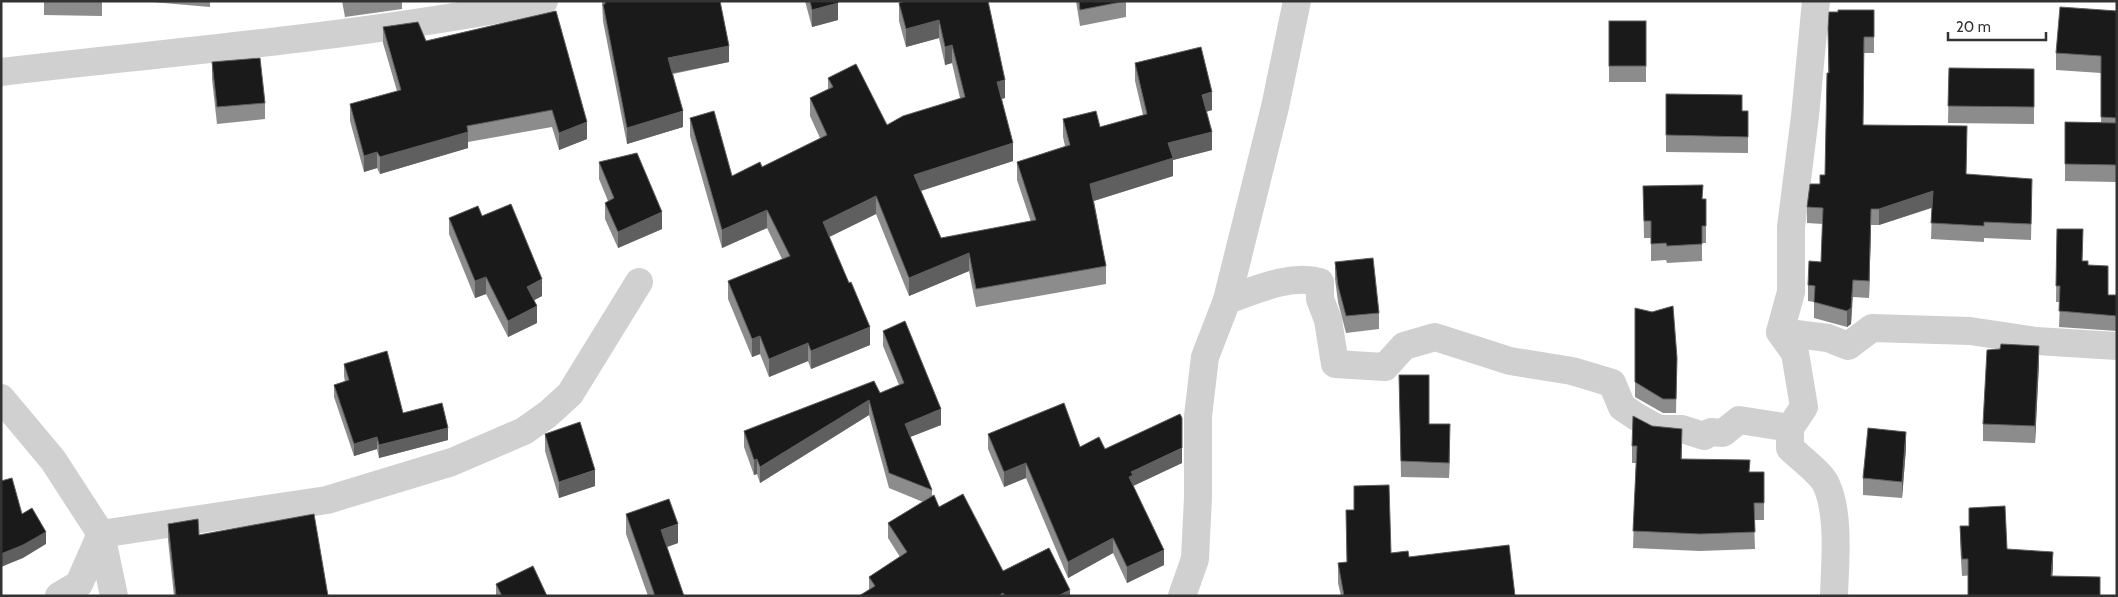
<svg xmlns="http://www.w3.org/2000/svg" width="2118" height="597" font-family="Cabin,sans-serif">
<rect width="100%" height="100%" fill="#fff"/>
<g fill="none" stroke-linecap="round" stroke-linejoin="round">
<g stroke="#d0d0d0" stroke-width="28">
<path d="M1816,1L1805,116L1791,227V292L1780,332L1795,353L1804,407L1790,428V448C1799,457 1821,473 1826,484C1840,514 1835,562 1834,596"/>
<path d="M1,72C182,51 365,36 544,1"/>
<path d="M1227,300C1256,290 1290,274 1320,282V299L1328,320L1335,364L1385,367L1404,346L1435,337L1510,361L1572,371L1612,383L1622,407L1637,417L1659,429H1682L1704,436L1711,432L1723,433L1739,420L1790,428"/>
<polyline points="1780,332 1828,338 1848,346 1872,328 1970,331 2036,341 2117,346"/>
<polyline points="1,398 53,460 101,534 114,596"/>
<polyline points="59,596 79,584 101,534 327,500 452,462 524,431 548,414 570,394 639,282"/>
<polyline points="1182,596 1195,559 1198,497 1198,416 1205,357 1227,300 1275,107 1297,1"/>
</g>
</g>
<g fill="#8c8c8c">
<polygon points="44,1 102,1 102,16 44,15"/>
<polygon points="140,1 210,1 210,7"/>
<polygon points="342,1 402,1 402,9 345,17"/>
<polygon points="602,1 720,1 729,62 673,74 683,127 627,144 603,21"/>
<polygon points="805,1 838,1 838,20 812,27"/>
<polygon points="988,1 1005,98 1002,99 1013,161 921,191 941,238 1031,222 1017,180 1017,162 1065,146 1063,137 1063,119 1100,127 1143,115 1135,81 1135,63 1212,110 1206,112 1212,150 1173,160 1173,176 1094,201 1106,266 1106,284 976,307 969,271 909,296 876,214 829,237 870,345 811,369 808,361 769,377 760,354 752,357 728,299 728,281 782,259 767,228 722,248 690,136 690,118 732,176 762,167 820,138 810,116 810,98 828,89 828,78 887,125 960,98 952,63 945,65 939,38 906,47 899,21 899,3"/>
<polygon points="1076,1 1126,1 1126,17 1080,26"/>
<polygon points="1874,10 1874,53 1864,53 1863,125 1967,142 1966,174 2032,195 2031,240 1984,238 1984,242 1931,239 1932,208 1879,225 1871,225 1869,298 1853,297 1851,324 1847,327 1814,318 1814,302 1808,301 1808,285 1821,262 1823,224 1807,223 1807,207 1825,175 1828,73 1828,28"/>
<polygon points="556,11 587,139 559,150 552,127 468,142 468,148 380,174 377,168 364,172 350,121 350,104 397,91 383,43 383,27 426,41"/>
<polygon points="2117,11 2117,182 2065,181 2065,122 2101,122 2101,73 2056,70 2056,53"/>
<rect x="1609" y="21" width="37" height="61"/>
<polygon points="212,62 265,103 265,119 217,124 212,79"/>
<polygon points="1949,68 2034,69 2034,124 1948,123"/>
<polygon points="1666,94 1742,111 1748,111 1748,153 1666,152"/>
<polygon points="599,162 662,229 618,248 605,219 605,203 608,201 599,179"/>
<polygon points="1643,186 1703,199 1706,199 1706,243 1702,243 1702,261 1667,263 1666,260 1651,261 1651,238 1644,238"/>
<polygon points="482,216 542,296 534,300 537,323 508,337 486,294 475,298 449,234 449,218"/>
<polygon points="2057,229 2083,245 2082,261 2088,265 2108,295 2117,295 2117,331 2059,327 2060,302 2056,302"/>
<polygon points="1335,262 1379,313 1379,329 1346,333 1338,302 1335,279"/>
<polygon points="1635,308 1677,358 1676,413 1663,413 1635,397"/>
<polygon points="883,331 941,425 910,437 932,490 932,496 939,507 1003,571 1070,596 859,596 869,590 869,577 900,557 888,538 888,523 923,502 889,488 869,415 760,483 757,474 754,475 744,447 744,431 880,393 899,385 883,346"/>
<polygon points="2039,363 2035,443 1983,441 1983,424"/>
<polygon points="344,364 403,413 448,440 379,458 377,449 354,456 334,397 334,385 345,382 344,376"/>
<polygon points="1399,375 1429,424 1450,439 1449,478 1401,477"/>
<polygon points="545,434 595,486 559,498 545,451"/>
<polygon points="988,434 1080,447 1105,449 1182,463 1133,486 1164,565 1127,583 1113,553 1068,578 1026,478 1004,487 988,449"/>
<polygon points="1682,445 1682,459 1750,472 1764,472 1764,520 1754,520 1755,549 1700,551 1633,548 1636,463 1632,463 1632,446"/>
<polygon points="1906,448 1902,498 1863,495 1863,478"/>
<polygon points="1354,486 1391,553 1409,557 1515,596 1341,596 1338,583 1338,563 1347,562 1346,510 1354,510"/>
<polygon points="1969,508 2007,549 2053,569 1962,576 1960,543 1960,526 1969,526"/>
<polygon points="626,514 678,543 667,547 684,596 648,596 626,534"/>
<polygon points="168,524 199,535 328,596 174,596 168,540"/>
<polygon points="496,584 547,596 496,596"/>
</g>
<g fill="#5f5f5f">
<polygon points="838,3 838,20 812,27 812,10"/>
<polygon points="939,20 939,38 906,47 906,29"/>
<polygon points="952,45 952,63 945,65 945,47"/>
<polygon points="729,46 729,62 668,74 668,58"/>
<polygon points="1005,80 1005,98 997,100 997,82"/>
<polygon points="1212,92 1212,110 1202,113 1202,95"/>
<polygon points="683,111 683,127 627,144 627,128"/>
<polygon points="587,122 587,139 559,150 559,133"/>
<polygon points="468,132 468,148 380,174 380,157"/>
<polygon points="1212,132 1212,150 1173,160 1173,176 1090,202 1090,184 1168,143"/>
<polygon points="1013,143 1013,161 914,193 914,175"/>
<polygon points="377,152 377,168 364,172 364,156"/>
<polygon points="1933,191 1933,207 1879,225 1879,209"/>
<polygon points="876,196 876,214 823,240 823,222"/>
<polygon points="1871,209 1871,225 1869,298 1869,281"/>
<polygon points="767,210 767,228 722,248 722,230"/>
<polygon points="662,212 662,229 618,248 618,232"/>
<polygon points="969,253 969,271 909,296 909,278"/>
<polygon points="486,277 486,294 475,298 475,281"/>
<polygon points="542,279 542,296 527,304 527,287"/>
<polygon points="1853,280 1851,324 1847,327 1847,311"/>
<polygon points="537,306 537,323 508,337 508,321"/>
<polygon points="870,327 870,345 811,369 811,351"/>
<polygon points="760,336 760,354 752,357 752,339"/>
<polygon points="808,343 808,361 769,377 769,359"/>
<polygon points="2039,346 2039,363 2035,443 2035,426"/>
<polygon points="869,400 869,415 760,483 760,467"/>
<polygon points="941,409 941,425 905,439 905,424"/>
<polygon points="1450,424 1450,439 1449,478 1449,463"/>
<polygon points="448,428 448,440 379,458 379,445"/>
<polygon points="1906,432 1906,448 1902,498 1902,482"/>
<polygon points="377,437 377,449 354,456 354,444"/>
<polygon points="1182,448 1182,463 1133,486 1129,477 1131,472"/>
<polygon points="757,459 757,474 754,475 754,460"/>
<polygon points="1026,463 1026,478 1004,487 1004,472"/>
<polygon points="595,470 595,486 559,498 559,482"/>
<polygon points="678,524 678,543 661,549 661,530"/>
<polygon points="46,532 46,544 23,558 1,567 1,554"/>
<polygon points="1113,538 1113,553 1068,578 1068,562"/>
<polygon points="1164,550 1164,565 1127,583 1127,567"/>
<polygon points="2053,552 2053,569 2051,593 2051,576"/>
<polygon points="1070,590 1070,596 1058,596"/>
</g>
<g fill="#1a1a1a" stroke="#5f5f5f">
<polygon points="605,1 720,1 729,46 668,58 683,111 627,128 603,4 605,4"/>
<polygon points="810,1 838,1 838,3 812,10"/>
<polygon points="905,1 988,1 1005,80 997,82 1013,143 914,175 941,238 1036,220 1017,162 1070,145 1063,119 1096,111 1100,127 1147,114 1135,63 1201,47 1212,92 1202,95 1212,132 1168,143 1173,158 1090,184 1106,266 976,289 969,253 909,278 876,196 823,222 849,283 851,282 870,327 811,351 808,343 769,359 760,336 752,339 728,281 790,256 767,210 722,230 690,118 714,111 732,176 760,162 762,167 827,135 810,98 833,87 828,78 856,64 887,125 903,116 965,97 952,45 945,47 939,20 906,29 899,3"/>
<polygon points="1079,1 1126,1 1080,10"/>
<polygon points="2060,7 2117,11 2117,118 2101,117 2101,56 2056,53"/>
<polygon points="1838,10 1874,10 1874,37 1864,37 1863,125 1967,126 1966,174 2032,179 2031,224 1984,222 1984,226 1931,223 1933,191 1879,209 1871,209 1869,281 1853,280 1851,308 1847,311 1814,302 1815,286 1808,285 1809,261 1821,262 1823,208 1807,207 1810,184 1820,184 1820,175 1825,175 1827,73 1829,73 1828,28 1829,12 1838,12"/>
<polygon points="556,11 587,122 559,133 552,110 467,126 468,132 380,157 377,152 364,156 350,104 401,90 383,27 418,22 426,41"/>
<rect x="1609" y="21" width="37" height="45"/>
<polygon points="260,58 265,103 217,107 212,62"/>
<polygon points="1949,68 2034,69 2034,107 1948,106"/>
<polygon points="1666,94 1742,95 1742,111 1748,111 1748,137 1666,135"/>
<polygon points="2065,122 2117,123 2117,165 2065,164"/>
<polygon points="637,153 662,212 618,232 605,203 614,198 599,162"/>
<polygon points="1703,185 1702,199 1706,199 1706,226 1702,226 1702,244 1667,246 1666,243 1651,244 1651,221 1644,221 1643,186"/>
<polygon points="511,204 542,279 527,287 537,306 508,321 486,277 475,281 449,218 478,206 482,216"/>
<polygon points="2057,229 2083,229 2082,261 2088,261 2088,265 2108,266 2108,295 2117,295 2117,316 2059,311 2060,286 2056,286"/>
<polygon points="1373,258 1379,313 1346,316 1338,286 1335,262"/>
<polygon points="1673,306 1677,358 1676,399 1663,399 1635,382 1635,308 1652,312"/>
<polygon points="905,321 941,409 905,424 932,490 889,473 869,400 760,467 757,459 754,460 744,431 874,381 880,393 904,383 883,331"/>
<polygon points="2001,344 2039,346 2035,426 1983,424 1987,350 2000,349"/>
<polygon points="387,351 403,413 442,403 448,428 379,445 377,437 354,444 334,385 349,380 344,364"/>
<polygon points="1399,375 1429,375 1429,424 1450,424 1449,463 1401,461"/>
<polygon points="1064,403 1080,447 1099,437 1105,449 1180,414 1182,418 1182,448 1131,472 1133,475 1129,477 1164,550 1127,567 1113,538 1068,562 1026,463 1004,472 988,434"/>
<polygon points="1633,416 1652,426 1682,429 1681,459 1750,460 1749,472 1764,472 1764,503 1754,503 1755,532 1700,534 1633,531 1637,446 1632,446"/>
<polygon points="580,422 595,470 559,482 545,434"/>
<polygon points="1868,428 1906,432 1902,482 1863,478"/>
<polygon points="12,478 22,514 32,508 46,532 23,545 1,554 1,481"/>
<polygon points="1389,485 1391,553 1408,551 1409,557 1509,545 1515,596 1344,596 1338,563 1347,562 1346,510 1354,510 1354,486"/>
<polygon points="963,494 1003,571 1049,548 1070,590 1058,596 1005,596 1003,593 998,596 859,596 875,586 869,577 907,552 888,523 934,495 939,507"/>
<polygon points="669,499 678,524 661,530 684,596 655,596 626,514"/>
<polygon points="2005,506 2007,549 2053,552 2051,576 2100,577 2100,596 1968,596 1968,559 1962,559 1960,526 1969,526 1969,508"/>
<polygon points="314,514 328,596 176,596 168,524 198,519 199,535"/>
<polygon points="533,566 547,596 502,596 496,584"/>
</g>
<rect width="2118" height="597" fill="none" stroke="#333333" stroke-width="5"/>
<path d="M1948 32v8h98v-8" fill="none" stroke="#333333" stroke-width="2.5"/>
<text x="1956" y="32" font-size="15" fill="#333333" stroke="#ffffff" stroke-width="4" paint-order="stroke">20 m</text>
</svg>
